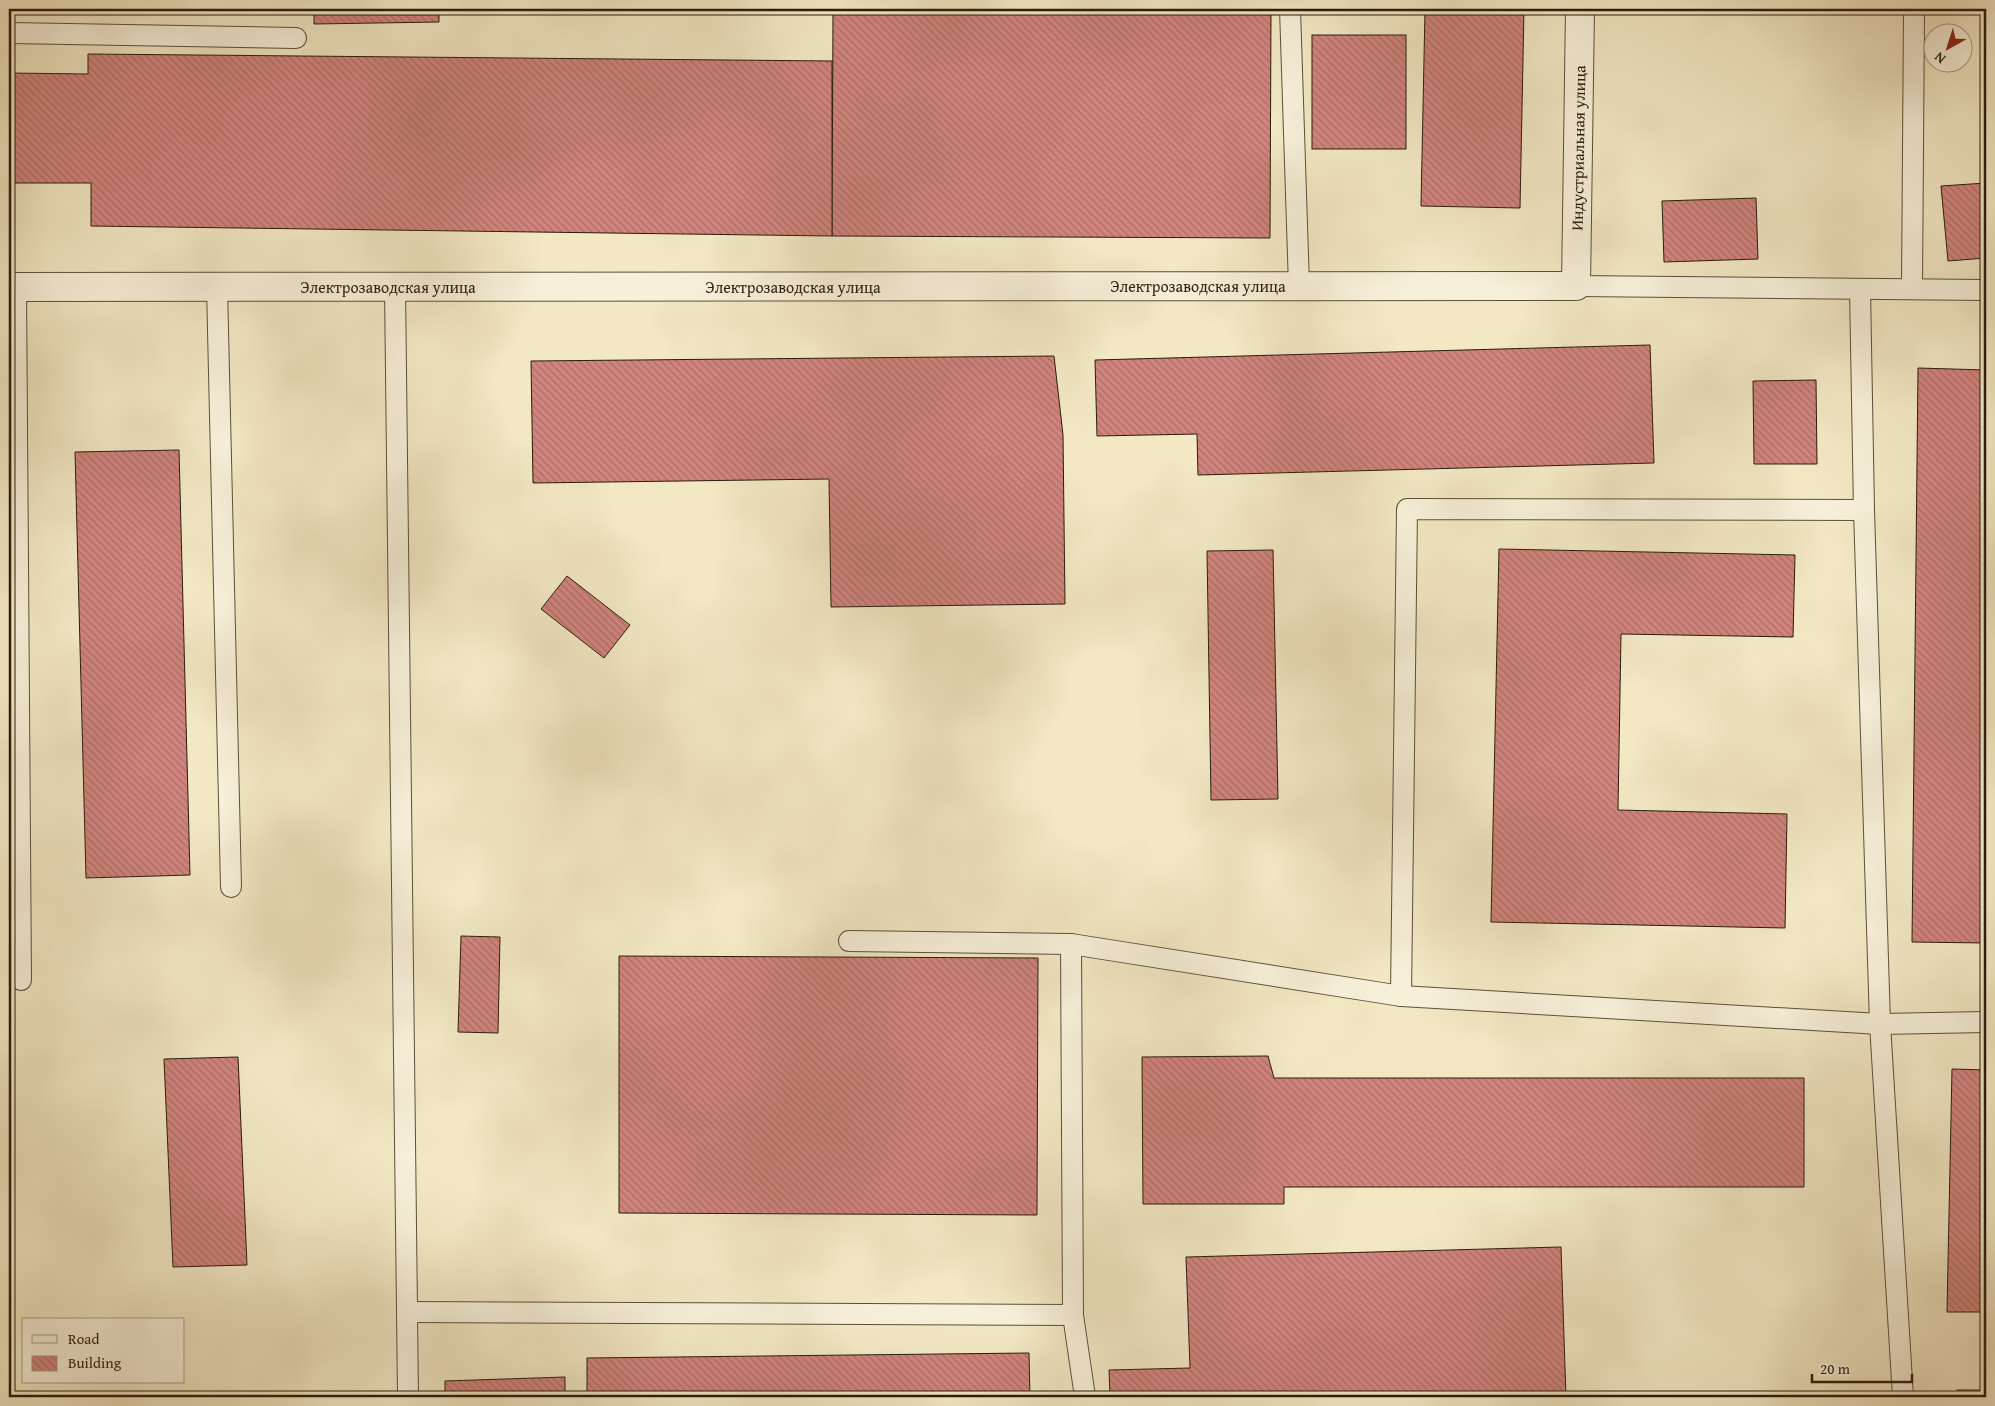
<svg xmlns="http://www.w3.org/2000/svg" width="1995" height="1406" font-family="'Gentium Book Plus',serif">
<defs>
<pattern id="building-back-hatch" width="6" height="6" patternUnits="userSpaceOnUse" patternTransform="scale(1.25)"><rect width="6" height="6" fill="#d2857e"/><path d="M-1 5l2 2M0 0l6 6M5-1l2 2" fill="none" stroke="#ab6c66"/></pattern>
</defs>
<rect width="100%" height="100%" fill="#f2e8c4"/>
<filter id="stains"><feTurbulence type="fractalNoise" baseFrequency=".004" numOctaves="4"/><feColorMatrix values="0 0 0 0 .2 0 0 0 0 .09 0 0 0 0 .02 0 0 0 .5 -.17"/></filter>
<radialGradient id="worn" r=".72"><stop offset=".6" stop-color="#630" stop-opacity="0"/><stop offset="1" stop-color="#630" stop-opacity=".3"/></radialGradient>
<g fill="url(#building-back-hatch)" stroke="#2b1c0c">
<polygon points="314,9 439,9 439,22 314,24"/>
<polygon points="833,9 1271,9 1270,238 832,236"/>
<polygon points="1425,9 1524,9 1520,208 1421,206"/>
<rect x="1312" y="35" width="94" height="114"/>
<polygon points="88,54 832,61 832,236 91,226 91,183 9,183 9,73 88,74"/>
<polygon points="1986,183 1986,258 1948,261 1941,186"/>
<polygon points="1756,198 1758,259 1664,262 1662,201"/>
<polygon points="1650,345 1654,463 1198,475 1197,434 1097,436 1095,360"/>
<polygon points="1054,356 1063,435 1065,604 831,607 829,479 533,483 531,361"/>
<polygon points="1918,368 1986,370 1986,943 1912,942"/>
<polygon points="1816,380 1817,464 1754,464 1753,381"/>
<polygon points="179,450 190,875 86,878 75,452"/>
<polygon points="1499,549 1795,555 1793,637 1621,634 1618,810 1787,814 1785,928 1491,922"/>
<polygon points="1273,550 1278,799 1211,800 1207,551"/>
<polygon points="567,576 630,625 604,658 541,609"/>
<polygon points="461,936 500,937 498,1033 458,1032"/>
<polygon points="619,956 1038,958 1037,1215 619,1213"/>
<polygon points="1268,1056 1274,1078 1804,1078 1804,1187 1284,1187 1284,1204 1143,1204 1142,1057"/>
<polygon points="238,1057 247,1265 173,1267 164,1059"/>
<polygon points="1952,1069 1986,1070 1986,1312 1947,1312"/>
<polygon points="1561,1247 1566,1397 1110,1397 1109,1370 1190,1368 1186,1257"/>
<polygon points="1029,1353 1030,1397 587,1397 587,1358"/>
<polygon points="565,1377 565,1397 445,1397 445,1381"/>
<rect x="1957" y="1390" width="29" height="7"/>
</g>
<g fill="none" stroke-linecap="round" stroke-linejoin="round">
<g stroke="#5d4f3a" stroke-width="22">
<g id="lane">
<polyline points="1290,9 1299,286"/>
<polyline points="9,33 296,38"/>
<polyline points="1576,286 1986,290"/>
<polyline points="16,287 21,980"/>
<polyline points="217,287 231,887"/>
<polyline points="395,287 408,1397"/>
<polyline points="1860,289 1864,510 1880,1024 1903,1397"/>
<polyline points="1912,289 1914,9"/>
<polyline points="849,941 1071,944 1401,996 1880,1024 1986,1022"/>
<polyline points="1071,944 1073,1315 1085,1397"/>
<polyline points="1401,996 1407,509 1864,510"/>
<polyline points="407,1312 1073,1315"/>
</g>
</g>
<g stroke="#5d4f3a" stroke-width="30">
<polyline id="street" points="9,287 1576,286 1580,9"/>
</g>
<use href="#lane" stroke="#f7f0d9" stroke-width="20"/>
<use href="#street" stroke="#f7f0d9" stroke-width="28"/>
</g>
<g text-anchor="middle" dominant-baseline="central" stroke-width="4.5" stroke-linejoin="round" paint-order="stroke">
<g font-size="16" fill="#2b1c0c" stroke="#f7f0d9">
<text transform="translate(1578 148) rotate(-89)">Индустриальная улица</text>
<text x="1198" y="286">Электрозаводская улица</text>
<text x="388" y="287">Электрозаводская улица</text>
<text x="793" y="287">Электрозаводская улица</text>
</g>
</g>
<rect width="1995" height="1406" fill="none" stroke="#f2e8c4" stroke-width="30"/>
<rect x="10" y="10" width="1975" height="1386" fill="none" stroke="#2b1c0c" stroke-width="2.5"/>
<rect x="15" y="15" width="1965" height="1376" fill="none" stroke="#2b1c0c"/>
<rect x="22" y="1318" width="162" height="65" fill="#f7f0d9" stroke="#a59b87"/>
<rect x="32" y="1335" width="25" height="8" fill="#f7f0d9" stroke="#a59b87"/>
<text x="68" y="1344" font-size="15" fill="#2b1c0c">Road</text>
<rect x="32" y="1356" width="25" height="15" fill="url(#building-back-hatch)" stroke="#a59b87"/>
<text x="68" y="1368" font-size="15" fill="#2b1c0c">Building</text>
<g transform="translate(1948 48) rotate(219)"><circle r="24" fill="#f7f0d9" stroke="#a59b87"/>
<path d="M0-4L9 19L0 12L-9 19Z" fill="#8f2418"/>
<text y="-8" font-size="14" font-weight="bold" text-anchor="middle" fill="#2b1c0c">N</text>
</g>
<path d="M1812 1374v8h100v-8" fill="none" stroke="#2b1c0c" stroke-width="2.5"/>
<text x="1820" y="1374" font-size="15" fill="#2b1c0c" stroke="#f7f0d9" stroke-width="4" paint-order="stroke">20 m</text>
<rect width="100%" height="100%" filter="url(#stains)"/>
<rect width="100%" height="100%" fill="url(#worn)"/>
</svg>
